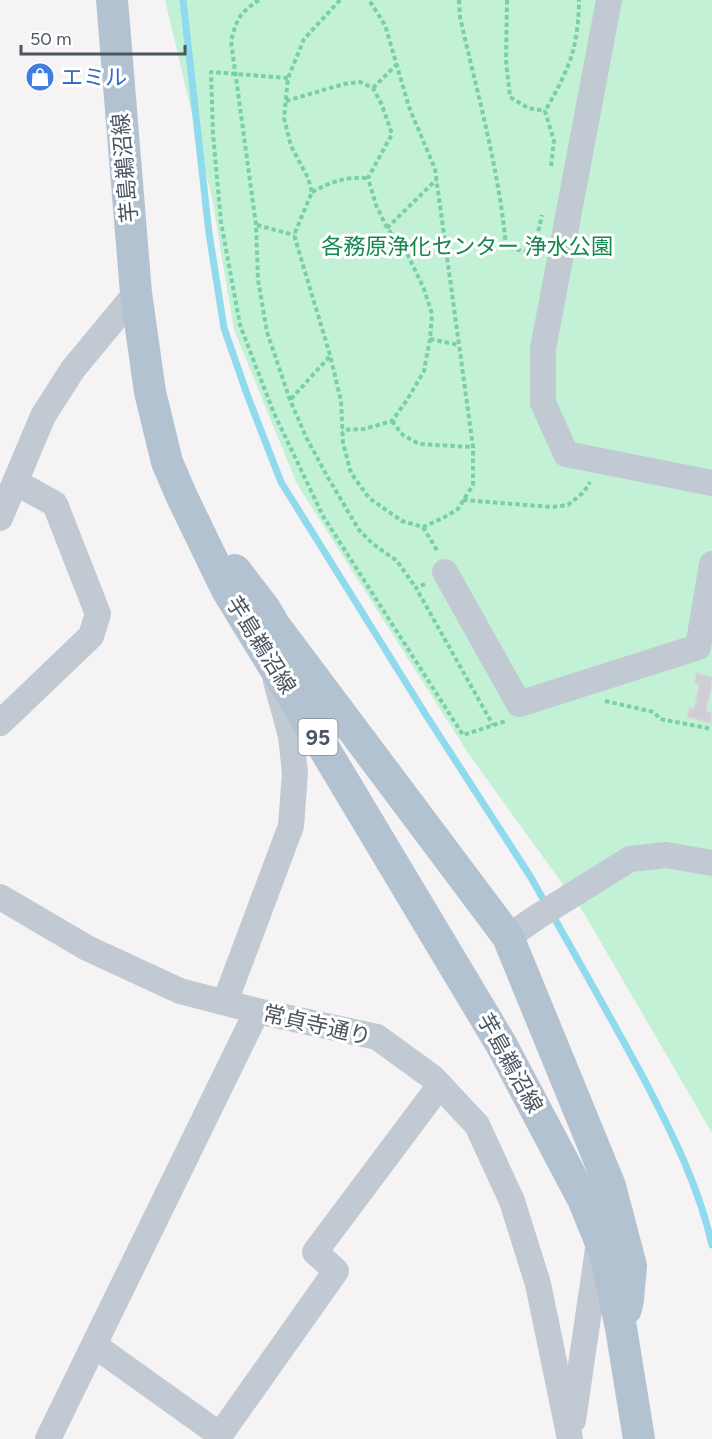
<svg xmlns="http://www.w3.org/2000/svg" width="712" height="1439" font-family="Figtree,'Noto Sans JP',sans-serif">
<rect width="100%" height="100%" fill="#f5f3f3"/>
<polygon fill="#c3f1d5" points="165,0 712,0 712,1133 585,915 468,753 297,484 234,330 212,198"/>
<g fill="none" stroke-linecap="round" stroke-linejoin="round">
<g stroke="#90daee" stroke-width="7">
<polyline points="183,0 209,233 224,328 248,397 281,482 426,715 530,876 546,904"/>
<path d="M552,914C583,969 615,1025 645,1081C672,1133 699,1187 712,1245"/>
</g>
</g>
<polygon fill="#cdcfd5" stroke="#d7d9de" stroke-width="1.5" points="696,673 712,677 712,686 706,711 712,713 710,723 687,717 689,708 694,709 699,684 694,683"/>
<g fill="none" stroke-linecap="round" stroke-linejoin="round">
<g stroke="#7ad0a6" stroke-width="4" stroke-dasharray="4.5 3" stroke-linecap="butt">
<path d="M259,0C239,13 237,19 231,41L256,225L258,280L267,332L290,400L306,437L327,476L359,530L373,544L397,561L416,588"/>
<polyline points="340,0 304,39 288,78 284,118 291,146 308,178 312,192 294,235 330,355 341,401 343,443 351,473 369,498 402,521 423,527 443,518 458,509 473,485 473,447 435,169 409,107 385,25 369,0"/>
<path d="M459,0L460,17C477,93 499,168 506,247L537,254"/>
<polyline points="507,0 506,61 510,97 528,108 545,111"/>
<polyline points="288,78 211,72 213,134 221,222 240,325 273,411 323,516 463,735 506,721"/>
<polyline points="373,88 397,64"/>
<polyline points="286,101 344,84 360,82 373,88 382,105 392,134 368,178 376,205 387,228 406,251 424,289 432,314 430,339 424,371 407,400 392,421 364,429 342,430"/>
<path d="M551,166L554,141L545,111C555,94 568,70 573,51C577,35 579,17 579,0"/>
<path d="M312,192C333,181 344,177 368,178"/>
<polyline points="257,225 294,235"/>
<polyline points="387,228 436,180"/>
<polyline points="537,246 537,237 542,215"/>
<polyline points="430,339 459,345"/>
<polyline points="291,399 330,356"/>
<polyline points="392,421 403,435 419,444 473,447"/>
<polyline points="463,500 552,507 568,505 584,492 590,482"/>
<polyline points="423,527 438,552"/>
<polyline points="425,584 416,588 493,725"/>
<polyline points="605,701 654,712 660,719 712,729"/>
</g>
<g stroke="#c1cad2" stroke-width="26">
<polyline points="609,0 543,349 543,403 566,454 712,483"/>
<polyline points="0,518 43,416 73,369 136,293"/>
<polyline points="445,572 519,704 698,647 712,564"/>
<polyline points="0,723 91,636 98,614 55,504 15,482"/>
<polyline points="0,897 87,948 180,991 257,1011 377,1037 432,1077 477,1125 512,1201 538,1284 570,1439"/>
<polyline points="508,937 537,917 630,859 666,855 712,863"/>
<polyline points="225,1002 291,826 295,773 291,736 276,681"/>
<polyline points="94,1345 220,1435 336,1271 315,1252 440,1085"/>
<polyline points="573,1420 599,1242"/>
<polyline points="48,1439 257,1011"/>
</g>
<g stroke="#b3c2d1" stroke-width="32">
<polyline points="112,0 136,293 150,392 167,462 182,497 227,590 322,745 501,1044 583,1199 605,1253 621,1328 639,1439"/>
<polyline points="235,570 265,609 275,626 508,937 610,1186 631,1266 628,1299 626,1309"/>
</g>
</g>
<defs>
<g id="shop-disc" transform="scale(1.5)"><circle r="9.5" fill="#3f7fe0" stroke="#fff"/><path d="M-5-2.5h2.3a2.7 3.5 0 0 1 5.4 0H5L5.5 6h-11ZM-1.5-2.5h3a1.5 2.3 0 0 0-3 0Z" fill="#fff"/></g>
</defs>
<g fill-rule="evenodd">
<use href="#shop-disc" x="40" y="77"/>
</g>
<g text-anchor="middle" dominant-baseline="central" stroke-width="6" stroke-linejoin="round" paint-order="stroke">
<rect fill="#fff" stroke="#808990" stroke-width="1.5" x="298.5" y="719" width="39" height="36" rx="4.5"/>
<g font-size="21" font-weight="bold" fill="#4a5661">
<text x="318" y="737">95</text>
</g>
<g font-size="22" fill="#366cbe" stroke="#fff" text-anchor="start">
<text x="61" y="77">エミル</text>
</g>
<g font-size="22" fill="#4a5661" stroke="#fff">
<text transform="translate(125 168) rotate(-95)">芋島鵜沼線</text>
<text transform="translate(261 645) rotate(58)">芋島鵜沼線</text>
<text transform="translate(317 1025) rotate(13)">常貞寺通り</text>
<text transform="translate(510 1063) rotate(61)">芋島鵜沼線</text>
</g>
<g font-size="22" fill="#17864f" stroke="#fff">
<text x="467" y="246">各務原浄化センター 浄水公園</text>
</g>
</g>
<path d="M21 45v9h164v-9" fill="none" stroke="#4a5661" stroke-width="3"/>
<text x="30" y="45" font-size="18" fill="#4a5661" stroke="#ffffff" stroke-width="4.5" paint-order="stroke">50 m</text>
</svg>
